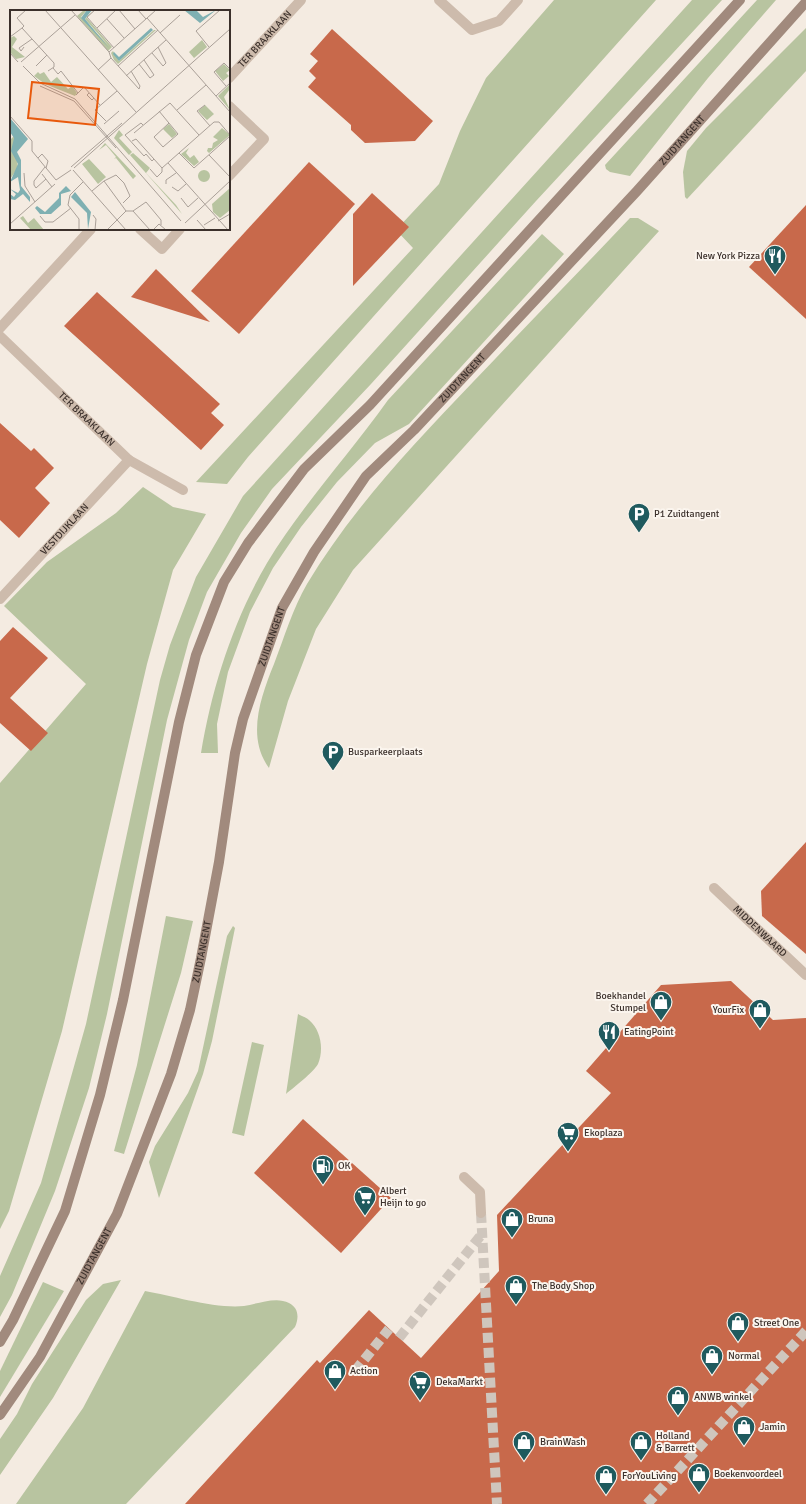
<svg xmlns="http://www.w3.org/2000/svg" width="806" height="1504" font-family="Signika,sans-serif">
<rect width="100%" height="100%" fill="#f4ebe1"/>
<g fill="#b8c4a0">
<polygon points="554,0 656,0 248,457 227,484 196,482 413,248 396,230 439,184 460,131 486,78"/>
<polygon points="692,0 722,0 536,201 371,384 272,489 241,533 207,592 189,640 167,720 107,1014 89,1088 55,1191 12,1295 0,1317 0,1276 41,1183 86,1024 160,680 170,645 196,577 243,496"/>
<polygon points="757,0 776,0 708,78 630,176 610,172 606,169 605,165"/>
<polygon points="806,28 806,71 687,199 685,197 683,172 687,151 706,128"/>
<path d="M630,218H638L659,231L353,570L316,629L288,701L269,768C246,737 261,696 274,664C284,638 293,608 307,584C352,509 413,445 473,382C525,327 578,273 630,218Z"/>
<path d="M542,234L564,254L409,424L375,443L337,482L301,527L273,568L250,612L228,672L217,724L218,753H201C212,687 233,621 267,563C302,505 349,455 388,400Z"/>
<polygon points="143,487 173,507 206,514 173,570 147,664 62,1031 9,1211 0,1229 0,783 86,684 4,606 47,562 116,513"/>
<polygon points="166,916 193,921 181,973 124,1154 114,1151 137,1065"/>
<polygon points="233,926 235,928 212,1041 203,1074 159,1198 149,1162 155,1146 188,1093 198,1071 227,936"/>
<path d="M298,1014C301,1016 306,1017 309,1020C321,1030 324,1050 318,1064C313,1073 294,1087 286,1094Z"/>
<polygon points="252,1042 264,1045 244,1136 232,1133"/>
<polygon points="121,1280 53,1398 0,1475 0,1439 17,1414 32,1384 86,1300 103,1284"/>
<polygon points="43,1282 64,1291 0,1397 0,1371"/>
<path d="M145,1291C173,1296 216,1309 244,1306C257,1304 276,1296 289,1303C299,1308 299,1318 295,1327L126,1504H16L83,1408Z"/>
</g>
<g fill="#c8694b">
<polygon points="332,29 433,121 415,141 365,143 351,130 351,125 308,87 316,78 309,71 318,61 310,54"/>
<polygon points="309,162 355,204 239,334 191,291"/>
<polygon points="372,193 409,227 353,286 353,214"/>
<polygon points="806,205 806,319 749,267"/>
<polygon points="156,269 210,322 131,297"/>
<polygon points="97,292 220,404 211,413 224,425 201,450 64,326"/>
<polygon points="0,423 31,451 34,448 54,468 35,488 50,503 19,538 0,520"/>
<polygon points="13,627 48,658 10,698 48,733 31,751 0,723 0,641"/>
<polygon points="806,842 806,954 762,916 761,891"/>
<polygon points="731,981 773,1020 806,1018 806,1504 185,1504 317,1360 320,1363 369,1310 421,1358 499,1271 497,1215 611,1093 586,1071 661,985"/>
<polygon points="303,1119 391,1198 341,1253 254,1173"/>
</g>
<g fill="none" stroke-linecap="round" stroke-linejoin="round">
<g stroke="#cfc6bd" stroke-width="10" stroke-dasharray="10 5" stroke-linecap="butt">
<polyline points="481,1213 497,1504"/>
<polyline points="399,1338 482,1234"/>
<polyline points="355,1371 389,1329"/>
<polyline points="647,1504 806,1331"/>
</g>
<g stroke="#cdbbac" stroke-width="10">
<polyline points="439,0 472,30 499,21 518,0"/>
<path id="s1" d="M229,78L301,0"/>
<polyline points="229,106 264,139 229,176"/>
<polyline points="140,229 162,249 180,229"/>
<polyline points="0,328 91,229"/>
<path id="s2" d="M0,336L129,460L183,490"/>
<path id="s3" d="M0,599L129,460"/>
<path id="s4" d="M714,888L806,975"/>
<polyline points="464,1177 480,1192 481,1213"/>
</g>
<g stroke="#a18a7d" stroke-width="10">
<polyline points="0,1342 13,1320 65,1211 100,1095 123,1000 179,722 196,655 224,582 248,543 304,469 370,405 740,0"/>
<path id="s5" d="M0,1415L40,1357L117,1214L171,1074L190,1010L201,958L219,862L235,753L243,719L282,608L314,552L366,476L414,430L637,191L806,2"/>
</g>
</g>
<defs>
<g id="restaurant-pin" transform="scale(1.15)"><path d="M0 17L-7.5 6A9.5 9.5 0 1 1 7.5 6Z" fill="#1f5a5e" stroke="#fbf5ee"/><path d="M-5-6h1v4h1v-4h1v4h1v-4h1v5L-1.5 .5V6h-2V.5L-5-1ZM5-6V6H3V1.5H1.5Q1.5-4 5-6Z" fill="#fff"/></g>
<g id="parking-pin" transform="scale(1.15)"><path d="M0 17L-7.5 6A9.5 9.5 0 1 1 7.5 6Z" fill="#1f5a5e" stroke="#fbf5ee"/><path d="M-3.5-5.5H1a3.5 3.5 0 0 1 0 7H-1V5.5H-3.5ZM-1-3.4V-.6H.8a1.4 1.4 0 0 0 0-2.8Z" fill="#fff"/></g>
<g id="shop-pin" transform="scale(1.15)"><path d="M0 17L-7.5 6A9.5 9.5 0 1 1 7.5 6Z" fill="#1f5a5e" stroke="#fbf5ee"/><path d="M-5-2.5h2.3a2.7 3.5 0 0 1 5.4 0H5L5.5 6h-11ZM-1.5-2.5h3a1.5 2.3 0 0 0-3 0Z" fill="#fff"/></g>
<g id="supermarket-pin" transform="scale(1.15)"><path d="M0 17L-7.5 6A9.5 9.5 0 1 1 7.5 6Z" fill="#1f5a5e" stroke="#fbf5ee"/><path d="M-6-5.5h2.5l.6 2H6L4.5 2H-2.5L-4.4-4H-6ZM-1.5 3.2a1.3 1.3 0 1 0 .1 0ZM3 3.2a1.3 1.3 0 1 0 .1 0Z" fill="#fff"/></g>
<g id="fuel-pin" transform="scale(1.15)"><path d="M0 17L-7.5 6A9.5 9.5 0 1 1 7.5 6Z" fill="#1f5a5e" stroke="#fbf5ee"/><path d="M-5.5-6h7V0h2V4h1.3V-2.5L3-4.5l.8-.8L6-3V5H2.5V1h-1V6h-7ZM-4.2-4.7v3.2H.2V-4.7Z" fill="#fff"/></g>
</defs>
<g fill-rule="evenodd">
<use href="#restaurant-pin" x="775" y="256"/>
<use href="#parking-pin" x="639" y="514"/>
<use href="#parking-pin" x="333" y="752"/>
<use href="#shop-pin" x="661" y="1002"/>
<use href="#shop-pin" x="760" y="1010"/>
<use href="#restaurant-pin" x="609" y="1032"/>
<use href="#supermarket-pin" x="568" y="1133"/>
<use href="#fuel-pin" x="323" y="1166"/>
<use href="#supermarket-pin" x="365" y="1197"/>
<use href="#shop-pin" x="512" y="1219"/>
<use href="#shop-pin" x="516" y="1286"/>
<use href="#shop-pin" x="738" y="1323"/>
<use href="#shop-pin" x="712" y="1356"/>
<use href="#shop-pin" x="335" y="1371"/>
<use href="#supermarket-pin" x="420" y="1382"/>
<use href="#shop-pin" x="678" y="1397"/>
<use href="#shop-pin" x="744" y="1427"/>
<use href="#shop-pin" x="524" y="1442"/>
<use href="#shop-pin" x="641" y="1442"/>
<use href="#shop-pin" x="699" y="1474"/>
<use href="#shop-pin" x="606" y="1476"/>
</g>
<g text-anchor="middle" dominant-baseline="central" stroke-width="4" stroke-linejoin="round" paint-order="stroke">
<g font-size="10" fill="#3b302b" stroke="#fbf5ee">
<text stroke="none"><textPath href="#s1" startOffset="53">TER BRAAKLAAN</textPath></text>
<text stroke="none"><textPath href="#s5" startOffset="1481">ZUIDTANGENT</textPath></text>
<text stroke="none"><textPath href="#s5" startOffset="1157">ZUIDTANGENT</textPath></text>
<text stroke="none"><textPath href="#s2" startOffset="120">TER BRAAKLAAN</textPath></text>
<text stroke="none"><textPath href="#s3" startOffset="95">VESTDIJKLAAN</textPath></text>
<text stroke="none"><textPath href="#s5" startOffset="833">ZUIDTANGENT</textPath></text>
<text stroke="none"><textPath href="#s4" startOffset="63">MIDDENWAARD</textPath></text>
<text stroke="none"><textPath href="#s5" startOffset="509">ZUIDTANGENT</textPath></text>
<text stroke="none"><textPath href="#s5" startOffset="185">ZUIDTANGENT</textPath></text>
</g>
<g font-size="10" fill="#3b302b" stroke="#fbf5ee" text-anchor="start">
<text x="760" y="256" text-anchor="end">New York Pizza</text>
<text x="654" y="514">P1 Zuidtangent</text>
<text x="348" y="752">Busparkeerplaats</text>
<text x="646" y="996" text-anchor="end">Boekhandel<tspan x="646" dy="12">Stumpel</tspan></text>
<text x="744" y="1010" text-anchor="end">YourFix</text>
<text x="624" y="1032">EatingPoint</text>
<text x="584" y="1133">Ekoplaza</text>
<text x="338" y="1166">OK</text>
<text x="380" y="1191">Albert<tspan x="380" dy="12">Heijn to go</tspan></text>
<text x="528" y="1219">Bruna</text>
<text x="532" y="1286">The Body Shop</text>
<text x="754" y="1323">Street One</text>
<text x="728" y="1356">Normal</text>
<text x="350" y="1371">Action</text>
<text x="436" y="1382">DekaMarkt</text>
<text x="694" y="1397">ANWB winkel</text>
<text x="760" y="1427">Jamin</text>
<text x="656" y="1436">Holland<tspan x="656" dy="12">&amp; Barrett</tspan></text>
<text x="540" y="1442">BrainWash</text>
<text x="714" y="1474">Boekenvoordeel</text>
<text x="622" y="1476">ForYouLiving</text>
</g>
</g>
<g transform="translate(10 10)">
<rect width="220" height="220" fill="#f4ebe1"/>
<path d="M74,0H77L71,7L99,36L75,9L84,0L77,8L102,37L98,41L67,6ZM144,20H146L108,54L104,50L101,43L103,41L109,51ZM4,26L7,29L2,37L15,47L6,49L0,42V28ZM192,30L197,37L184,48L179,42ZM214,54L220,60L216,63L219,66L213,71L205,61ZM28,62L30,64L34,62L41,72L47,67L58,79L62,76L67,83L65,86L35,74L24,66ZM220,74V79L214,87L220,100L208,86ZM195,95L204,104L197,110L188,101ZM159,114L167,124L162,128L153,119ZM212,118L220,125L199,143L197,141L198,138H202L203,133L208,130L203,127ZM109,120L113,125L109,128L122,142L119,145L104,128ZM4,126L8,158L0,169V130ZM95,133L126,166L123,169L106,148L104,149L106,147L96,135L89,140ZM179,138L176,143L180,148L184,145L189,152L184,156L171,144ZM123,143L140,158L136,163L166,195L172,204L120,145ZM79,149L96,167L88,174L72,154ZM188 166a6 6 0 1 1 12 0a6 6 0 1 1-12 0ZM220,178V200L210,208L203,202L202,194ZM13,206L18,213L24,208L34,220H21L10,208Z" fill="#b8c4a0"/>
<path d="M77,0H82L75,9L99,38L71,8ZM174,0H186L193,7L206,0L190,13ZM141,18L143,20L109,51L103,44L104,42L109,47ZM0,108L18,129L7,142L11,150V176L20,187V192L13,184L5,190L0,189V184L4,187L6,184L0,179L8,183L10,180L8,167L0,172L8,154L1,141L4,128L0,122ZM56,176L61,181L51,184V195L41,204H30L25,198L27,196L35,202L49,188V183ZM65,182L81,202L78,219L77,203L61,187Z" fill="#7fb0b2"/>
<path fill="none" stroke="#aaa098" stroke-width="1" d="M35,0L126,102M61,0L99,42M85,0L77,7L104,38M109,0L125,19M128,0L136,9M137,8L220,102M97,9L114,28M12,18L44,53V57L38,61M12,18L14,16L7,8L16,0M87,18L106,0M150,23L170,5M0,27L12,18M14,37L11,41L9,38L22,29M199,37L186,21L210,0M99,42L101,48L129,79L130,76L121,61M99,42L146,0M0,43L8,52M142,43L153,56L156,53L148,37M11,52L65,5M129,54L140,68L144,65L134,50M13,56L30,73L65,89L171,211M26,56L37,45M108,56L148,20M43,58L48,64L51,61L68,83M88,60L101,48M116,66L156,30M30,76L64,91L106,138M216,76L204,62L214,53L220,59M79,83L77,85L82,90L84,88M66,85L74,77L90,95M206,86L220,73M195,95L187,101L200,116M167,100L196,75M149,101L168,124L153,137L144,127L159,113M0,106L22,131V141L46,170L61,160M96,111L85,100L107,81M94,114L109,101M133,115L131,113L115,125L134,146L136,144L142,151L144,149M124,123L160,93L189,125M122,131L126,129L152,158M169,143L184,158L220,126M199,145L220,167M28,148L32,144L38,151L36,158M158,153L218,220M35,157L24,171V175L26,178L36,169M61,157L112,113M64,158L220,19M152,158L204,112H209L220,125M140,159L147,167L152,162V158M63,160L116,220M14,163L15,176L25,192M32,164L42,177M94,171L106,165L114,173L120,186L113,193M156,174V170L166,163M162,177L168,181L176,174M82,181L94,171L116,201L97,220M171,188L178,197L188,188M116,201H123L140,220M123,201L136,192L151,210V215M83,205L86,209L85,220M30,206L35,212H43L61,198M187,210L196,220M208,211L220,204M175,213L220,171M0,214L45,174M194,215L205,208M69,220V209L58,195L60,185L73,172M143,220L149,214L156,220"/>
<path fill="#e8590c" fill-opacity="0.15" stroke="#e8590c" stroke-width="2" d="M22,72L89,79L85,115L18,108Z"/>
<rect width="220" height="220" fill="none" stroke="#3b302b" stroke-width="2"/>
</g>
</svg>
